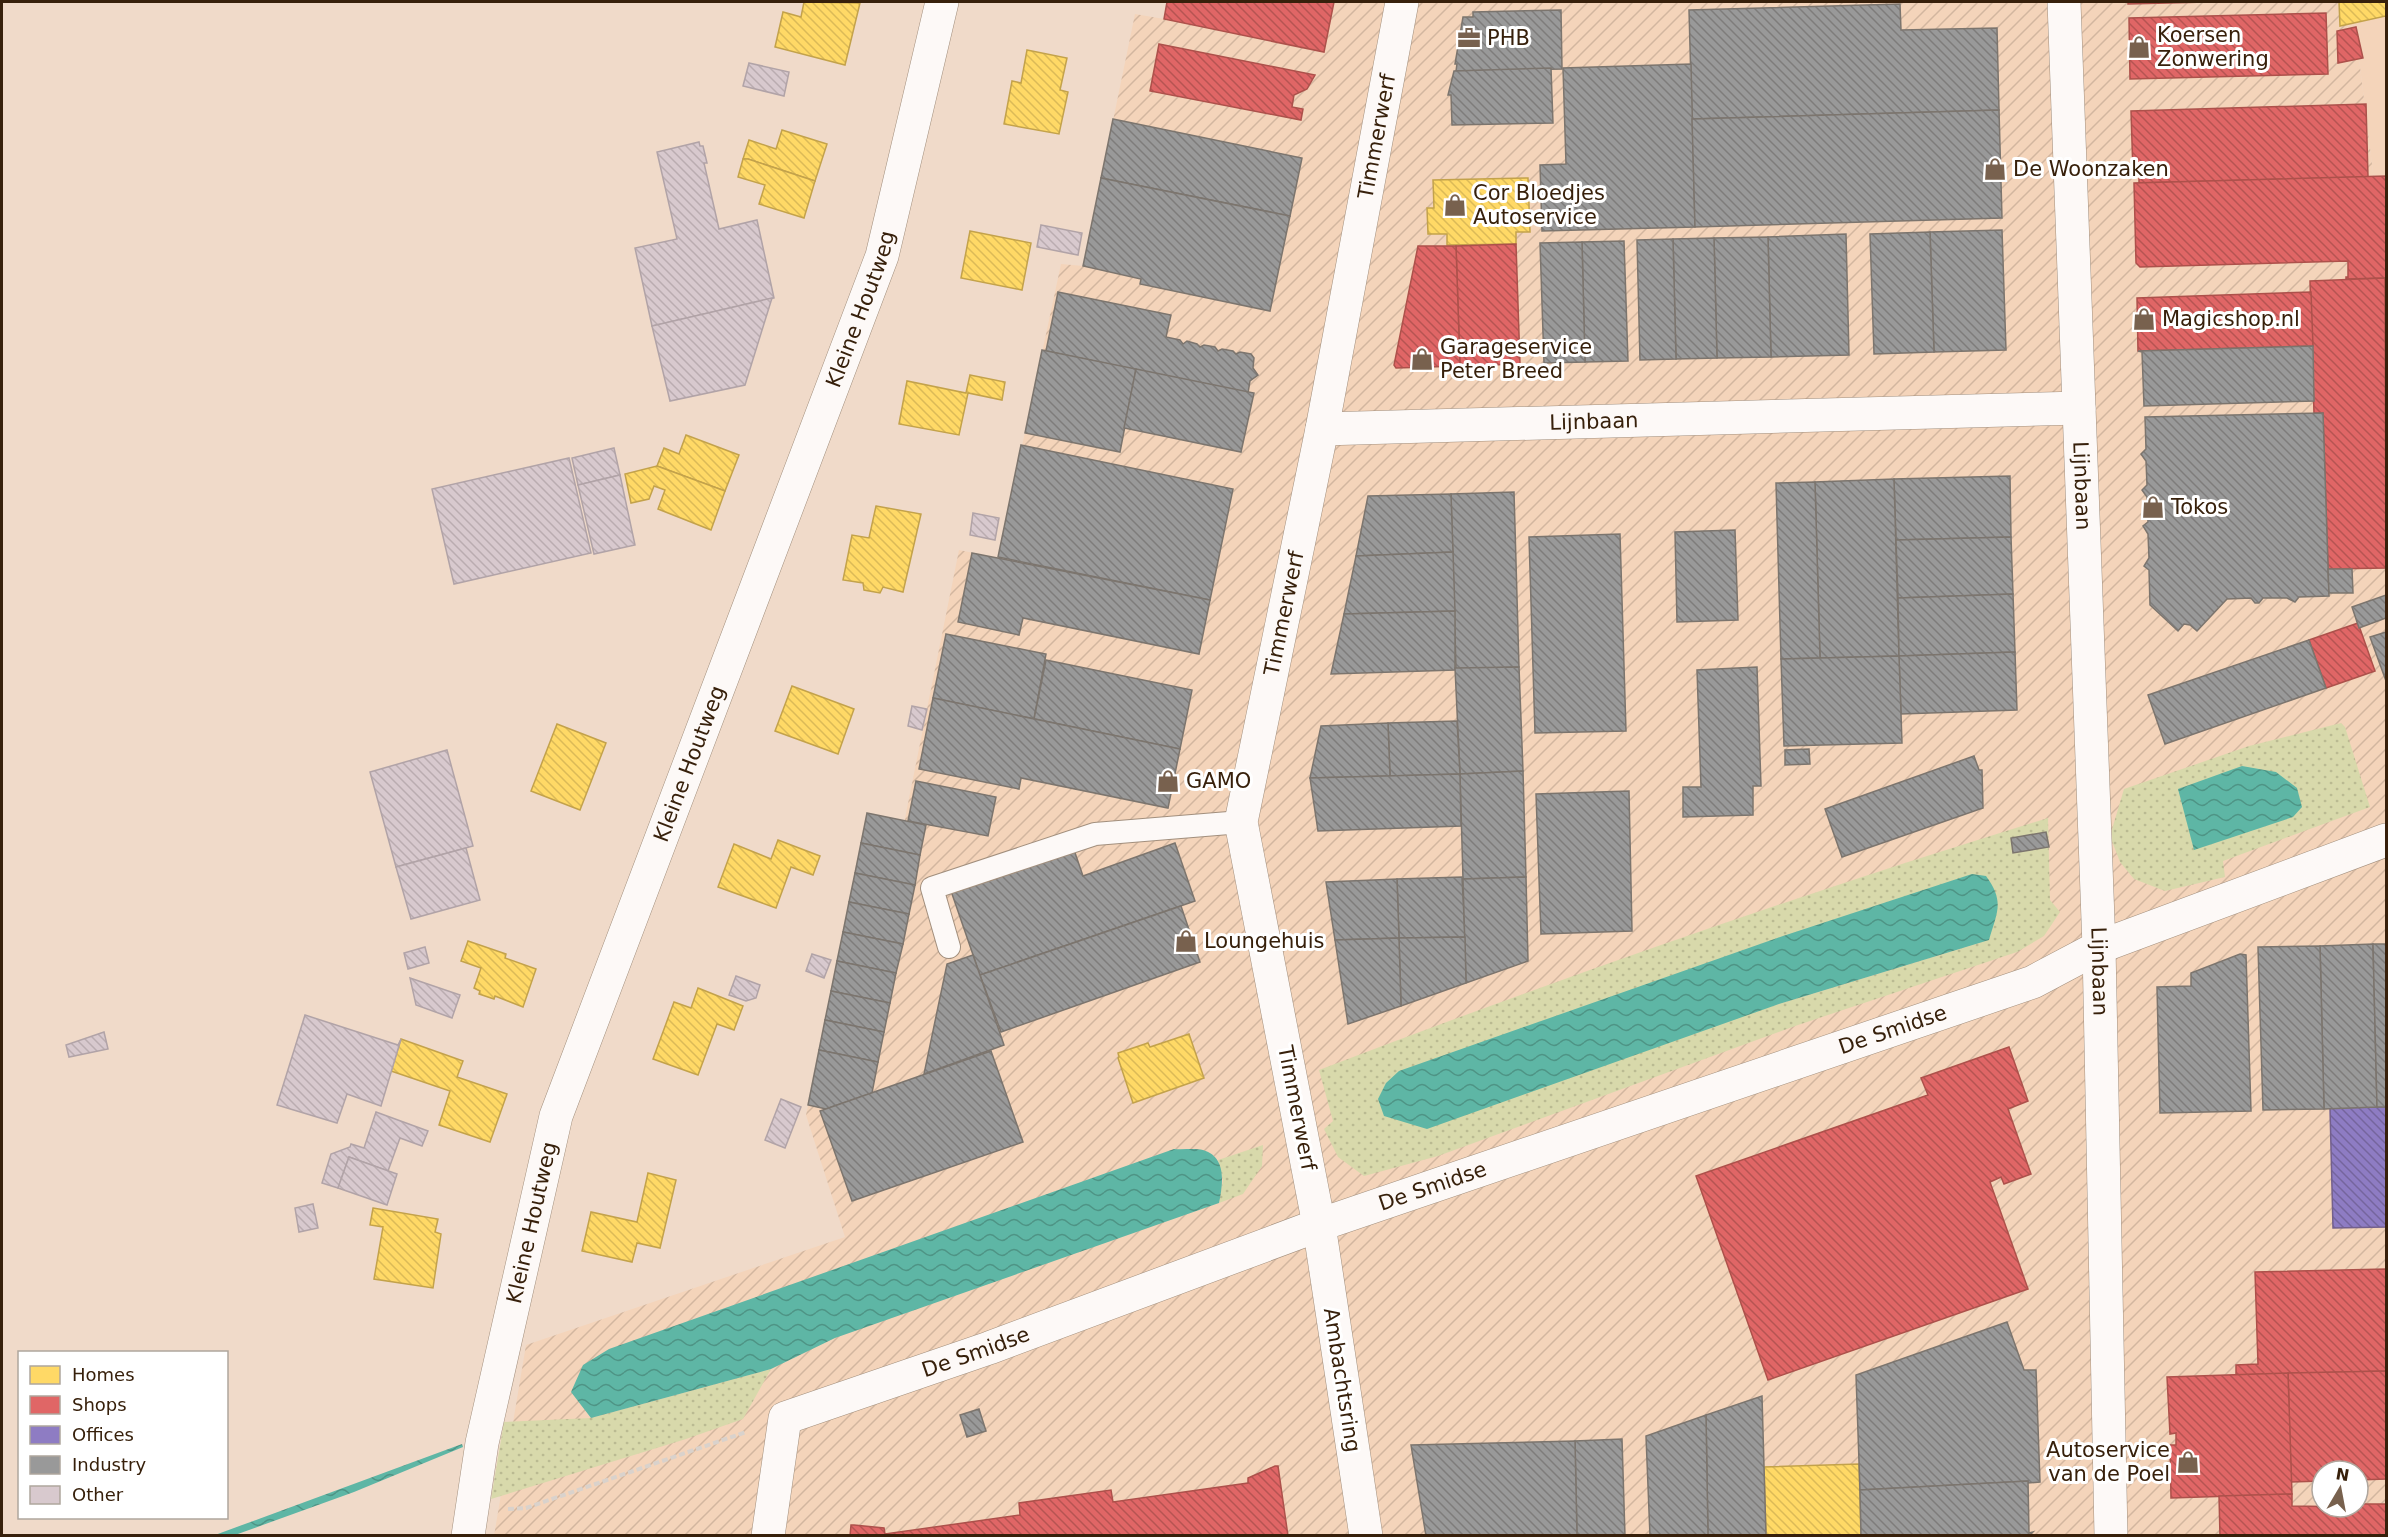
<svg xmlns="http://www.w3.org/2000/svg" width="2388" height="1537" font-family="'DejaVu Sans',sans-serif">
<defs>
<pattern id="industrial-furrows" width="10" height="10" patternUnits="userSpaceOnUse" patternTransform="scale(1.5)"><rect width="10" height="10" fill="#f4d4ba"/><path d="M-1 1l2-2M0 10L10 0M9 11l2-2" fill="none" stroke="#d2b69f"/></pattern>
<pattern id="grass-dots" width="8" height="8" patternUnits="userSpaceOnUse" patternTransform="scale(1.5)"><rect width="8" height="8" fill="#d8d9ab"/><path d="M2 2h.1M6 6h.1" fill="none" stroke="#baba92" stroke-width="1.8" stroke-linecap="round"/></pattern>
<pattern id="water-waves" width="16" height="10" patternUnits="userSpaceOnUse" patternTransform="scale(1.5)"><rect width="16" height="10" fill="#5eb6a5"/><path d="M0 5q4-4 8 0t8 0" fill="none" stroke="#4e9485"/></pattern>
<pattern id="homes-back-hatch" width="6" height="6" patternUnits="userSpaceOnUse" patternTransform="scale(1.5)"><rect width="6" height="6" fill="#ffd966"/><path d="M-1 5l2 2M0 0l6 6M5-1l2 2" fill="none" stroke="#dbba57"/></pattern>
<pattern id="shops-back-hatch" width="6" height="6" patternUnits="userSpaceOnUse" patternTransform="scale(1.5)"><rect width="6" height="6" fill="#e06666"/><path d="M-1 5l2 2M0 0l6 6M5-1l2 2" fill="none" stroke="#b65452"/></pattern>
<pattern id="offices-back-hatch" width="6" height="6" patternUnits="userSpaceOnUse" patternTransform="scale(1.5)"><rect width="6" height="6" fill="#8e7cc3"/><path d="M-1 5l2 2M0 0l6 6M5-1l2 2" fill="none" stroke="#75659d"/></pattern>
<pattern id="industry-back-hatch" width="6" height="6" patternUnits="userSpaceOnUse" patternTransform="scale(1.5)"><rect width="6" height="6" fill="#999"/><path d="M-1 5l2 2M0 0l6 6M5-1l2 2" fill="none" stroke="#7e7c7b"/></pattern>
<pattern id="building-back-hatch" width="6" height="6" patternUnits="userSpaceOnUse" patternTransform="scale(1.5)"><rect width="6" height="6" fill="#d8c9ce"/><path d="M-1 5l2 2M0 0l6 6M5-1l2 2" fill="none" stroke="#baacb0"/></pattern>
</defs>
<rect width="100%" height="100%" fill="#f0dac9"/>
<polygon fill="#f4d4ba" points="2352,2 2386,2 2386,278"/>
<path fill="url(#industrial-furrows)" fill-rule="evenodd" d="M1167,2H2352L2386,278V1535L494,1536L526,1345L845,1237L806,1115L869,828L901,838L959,550L998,558L1061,264L1083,266L1135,14L1164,19ZM2322,1471H2358V1507H2322Z"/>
<g fill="url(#grass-dots)" fill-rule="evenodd">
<polygon points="2341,723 2345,727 2370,807 2223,861 2225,877 2165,891 2134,879 2120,862 2110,836 2124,789 2249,746"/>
<path d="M2048,818L2050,900L2060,912L2044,936L2017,952L1798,1025L1438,1156L1364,1176L1338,1157L1324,1129L1333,1121L1319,1070C1559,978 1802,894 2048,818ZM1989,940L1779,1004L1384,1116Z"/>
<polygon points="1263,1145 1262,1166 1243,1194 1219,1203 1223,1180 1218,1160"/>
<polygon points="771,1369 743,1419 686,1439 491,1499 504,1422 591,1418"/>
</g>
<g fill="url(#water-waves)">
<polygon points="2242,766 2276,772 2297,788 2302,807 2293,817 2194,850 2178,789"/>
<path d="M1972,874L1986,876C2005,902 1997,912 1989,940L1779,1004L1427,1129L1384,1116L1378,1099L1386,1083L1399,1071L1783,936Z"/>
<path d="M1174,1149C1183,1150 1195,1148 1203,1150C1227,1157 1223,1184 1219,1203L835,1338L771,1369L591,1418L571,1392L583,1365L609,1349Z"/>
<polygon points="462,1444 463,1447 354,1492 235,1535 215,1535"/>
</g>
<g fill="url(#homes-back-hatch)" stroke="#c3a24b" stroke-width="1.5">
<polygon points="804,2 860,3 845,65 775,47 783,12 801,17"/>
<polygon points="2339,2 2386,2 2386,16 2340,26"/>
<polygon points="1027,50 1067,58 1060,90 1068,92 1059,134 1004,124 1012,81 1021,83"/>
<polygon points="782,130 827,144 815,181 748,159 743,159 749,140 776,149"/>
<polygon points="743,159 748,159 815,181 804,218 759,204 765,185 738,177"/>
<polygon points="1528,178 1530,232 1516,232 1516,244 1447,245 1447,234 1428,234 1427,208 1434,208 1433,180"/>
<polygon points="970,231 1031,243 1022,290 961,278"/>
<polygon points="970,375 1005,382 1002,400 968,393 959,435 899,424 907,381 966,393"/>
<polygon points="686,435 739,455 725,491 657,466 664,448 679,454"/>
<polygon points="657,466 725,491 711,530 658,509 665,490 654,486 649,499 631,503 625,474"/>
<polygon points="876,506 921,514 903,592 883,587 880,593 864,590 863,583 843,580 852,535 869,538"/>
<polygon points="792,686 854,709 838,754 775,731"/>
<polygon points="557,724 606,743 580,810 531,791"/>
<polygon points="778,840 820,856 813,875 791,867 776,908 718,887 734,844 771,859"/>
<polygon points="468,941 506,954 505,958 536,969 523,1007 495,996 494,999 479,994 480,991 474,988 481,968 461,961"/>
<polygon points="698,988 743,1006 734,1030 717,1024 698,1075 653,1059 674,1002 691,1008"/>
<polygon points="1189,1034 1204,1078 1133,1103 1118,1058 1119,1057 1118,1053 1148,1043 1150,1047"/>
<polygon points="401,1039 463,1061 457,1077 507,1094 490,1142 439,1125 450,1091 391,1071"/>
<polygon points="648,1173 676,1180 660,1248 637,1243 632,1262 582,1251 591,1212 637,1222"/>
<polygon points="373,1208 438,1219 435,1232 441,1234 433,1288 374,1279 383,1227 370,1225"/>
<polygon points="1859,1464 1861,1536 1766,1536 1764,1467"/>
</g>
<g fill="url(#shops-back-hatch)" stroke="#ad514b" stroke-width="1.5">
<polygon points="1167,2 1334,2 1324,52 1164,19"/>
<polygon points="2128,2 2207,2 2128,4"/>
<polygon points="2326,13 2328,74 2130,79 2129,18"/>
<polygon points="2356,27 2363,58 2338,63 2337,31"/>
<polygon points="1159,44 1315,75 1307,89 1294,95 1292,107 1303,109 1301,120 1150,91"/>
<polygon points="2366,104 2368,177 2139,183 2139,172 2133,173 2131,111"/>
<polygon points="2386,176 2386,278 2346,279 2346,277 2348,277 2348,261 2140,267 2136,263 2134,183"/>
<polygon points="1516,244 1520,364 1460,366 1456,246"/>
<polygon points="1418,246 1456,246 1460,366 1396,368 1394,365"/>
<polygon points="2385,278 2386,568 2328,569 2323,413 2314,413 2310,281"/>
<polygon points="2311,292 2313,346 2138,351 2137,298"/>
<polygon points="2358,623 2375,671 2326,688 2309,640"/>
<polygon points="2009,1047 2028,1101 2008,1109 2031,1174 2004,1184 2001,1177 1990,1182 2028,1289 1768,1380 1696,1176 1928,1095 1921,1078"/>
<polygon points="2386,1269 2386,1371 2236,1375 2236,1365 2258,1364 2255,1272"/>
<polygon points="2386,1371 2386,1479 2358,1480 2358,1471 2322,1471 2322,1481 2291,1482 2288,1373"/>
<polygon points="2288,1373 2292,1494 2171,1498 2170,1445 2176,1445 2176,1433 2170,1434 2167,1377"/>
<polygon points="1275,1466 1278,1466 1288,1536 850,1536 851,1525 854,1525 884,1528 885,1534 1020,1515 1019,1503 1111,1490 1113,1502 1248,1483 1248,1478"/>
<polygon points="2292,1494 2292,1506 2358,1507 2358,1504 2386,1504 2386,1536 2220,1536 2219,1496"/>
</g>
<polygon fill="url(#offices-back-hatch)" stroke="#74608c" stroke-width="1.5" points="2377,1107 2386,1107 2386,1227 2333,1228 2330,1108"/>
<g fill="url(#industry-back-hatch)" stroke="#7c756e" stroke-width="1.5">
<polygon points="1900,4 1901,30 1997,28 1999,110 1692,119 1689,10"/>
<polygon points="1561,10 1562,69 1456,71 1457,64 1455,64 1463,17 1473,17 1473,12"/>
<polygon points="1691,64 1695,227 1542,231 1540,165 1566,164 1563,68"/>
<polygon points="1551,68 1553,123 1452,125 1451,95 1448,95 1454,71"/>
<polygon points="1999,110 2002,218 1695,227 1692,119"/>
<polygon points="1113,119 1302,158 1290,216 1101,178"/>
<polygon points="1101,178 1290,216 1270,311 1140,284 1141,279 1083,266"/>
<polygon points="2002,230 2006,350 1934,352 1930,232"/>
<polygon points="1930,232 1934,352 1874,354 1870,234"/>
<polygon points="1846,234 1849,355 1771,357 1768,237"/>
<polygon points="1768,237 1771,357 1717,358 1714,238"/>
<polygon points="1714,238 1717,358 1676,359 1673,239"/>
<polygon points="1673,239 1676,359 1640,360 1637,240"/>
<polygon points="1624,241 1628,361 1585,362 1582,242"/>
<polygon points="1582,242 1585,362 1544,363 1540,243"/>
<polygon points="1058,292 1171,315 1166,337 1180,340 1183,344 1187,341 1197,344 1200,347 1204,345 1215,347 1218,351 1222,349 1233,351 1236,354 1240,352 1251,354 1254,358 1253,368 1258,375 1250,381 1248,393 1046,351"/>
<polygon points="2313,346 2314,401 2144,406 2142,352 2138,351"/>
<polygon points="1042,350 1136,369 1120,452 1025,433"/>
<polygon points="1136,369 1254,393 1241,452 1124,428"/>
<polygon points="2323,413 2329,596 2299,597 2295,602 2287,598 2263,598 2259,603 2255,603 2251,598 2227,599 2197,631 2190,625 2184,624 2178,631 2150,605 2149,570 2144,566 2149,558 2148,534 2143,526 2148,522 2147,497 2142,490 2147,485 2146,461 2141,454 2146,449 2145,417"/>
<polygon points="1021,445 1233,489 1210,600 998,557"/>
<polygon points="2010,476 2011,537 1896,540 1894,479"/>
<polygon points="1894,479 1899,656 1820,658 1815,482"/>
<polygon points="1815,482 1820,658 1781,659 1776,483"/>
<polygon points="1514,492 1519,667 1456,669 1451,494"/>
<polygon points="1451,494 1453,552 1356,556 1368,496"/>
<polygon points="1735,530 1738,620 1677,622 1675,532"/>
<polygon points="1620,534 1626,731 1535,733 1529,537"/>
<polygon points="2011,537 2013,594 1898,598 1896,540"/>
<polygon points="1453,552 1455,611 1344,614 1356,556"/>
<polygon points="972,553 1210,600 1199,654 1023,618 1019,635 958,622"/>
<polygon points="2328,569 2352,569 2353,593 2329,593"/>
<polygon points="2013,594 2015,652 1899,656 1898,598"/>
<polygon points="2386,595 2386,618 2359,628 2352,607"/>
<polygon points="1455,611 1455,670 1331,674 1344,614"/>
<polygon points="2386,632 2386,681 2370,637"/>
<polygon points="946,634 1046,654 1034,719 933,698"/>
<polygon points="2309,640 2326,688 2165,744 2148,695"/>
<polygon points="2015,652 2017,710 1901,714 1899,656"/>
<polygon points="1899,656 1902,743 1784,746 1781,659"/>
<polygon points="1046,660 1192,690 1180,749 1034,719"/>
<polygon points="1519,667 1523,771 1460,774 1455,668"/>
<polygon points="1757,667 1761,786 1753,786 1753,815 1683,817 1683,787 1701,787 1697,670"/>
<polygon points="933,698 1180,749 1168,808 1021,778 1019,789 919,769"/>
<polygon points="1457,721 1460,774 1390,776 1388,723"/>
<polygon points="1388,723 1390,776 1310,778 1321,726"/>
<polygon points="1809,749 1810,764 1785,765 1785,750"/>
<polygon points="1974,756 1979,770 1982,770 1983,808 1842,857 1825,809"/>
<polygon points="1523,771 1526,877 1463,879 1460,774"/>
<polygon points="1460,774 1461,826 1318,831 1310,778"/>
<polygon points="916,781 996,797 988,836 908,821"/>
<polygon points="1629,791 1632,931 1541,934 1536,794"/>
<polygon points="867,813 926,825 920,855 861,843"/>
<polygon points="2046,832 2049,847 2013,853 2011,838"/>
<polygon points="861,843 920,855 915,885 855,873"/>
<polygon points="1175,843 1195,901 980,975 951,891 1073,847 1083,876"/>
<polygon points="855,873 915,885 909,914 849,902"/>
<polygon points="1462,877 1465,937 1399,938 1397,879"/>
<polygon points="1526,877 1528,961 1466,983 1463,879"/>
<polygon points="1397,879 1399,938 1335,940 1326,882"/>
<polygon points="849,902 909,914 903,944 843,932"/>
<polygon points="1181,906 1200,962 1001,1032 980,975"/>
<polygon points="843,932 903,944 896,973 837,961"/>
<polygon points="1465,937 1466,983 1401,1006 1399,938"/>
<polygon points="1399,938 1401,1006 1348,1024 1335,940"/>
<polygon points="2373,944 2377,1107 2324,1109 2320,946"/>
<polygon points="2373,944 2386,944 2386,1107 2377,1107"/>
<polygon points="2320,946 2324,1109 2263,1110 2258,947"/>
<polygon points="2240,954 2246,955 2251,1111 2160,1113 2157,987 2191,986 2191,973"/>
<polygon points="973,955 1004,1045 924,1074 947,964"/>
<polygon points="837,961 896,973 890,1003 831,991"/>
<polygon points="831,991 890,1003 884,1032 825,1020"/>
<polygon points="825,1020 884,1032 878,1062 819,1050"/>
<polygon points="819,1050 878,1062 872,1093 826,1109 808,1105"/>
<polygon points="991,1051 1023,1142 852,1201 820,1111"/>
<polygon points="2007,1322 2024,1370 2036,1370 2040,1482 2028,1483 2028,1481 1860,1490 1856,1375"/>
<polygon points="1762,1396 1766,1536 1708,1536 1706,1415"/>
<polygon points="979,1409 986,1431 967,1437 960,1415"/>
<polygon points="1706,1415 1708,1536 1650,1536 1646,1436"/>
<polygon points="1622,1439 1625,1536 1577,1536 1575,1441"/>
<polygon points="1575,1441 1577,1536 1426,1536 1411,1445"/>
<polygon points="2028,1481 2029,1533 2033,1532 2029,1536 1861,1536 1860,1490"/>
</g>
<g fill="url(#building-back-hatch)" stroke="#b1a3a7" stroke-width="1.5">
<polygon points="749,63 789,72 784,96 743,86"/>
<polygon points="699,142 700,146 703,146 707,163 704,163 719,229 757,220 774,298 652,326 635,248 677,239 657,152"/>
<polygon points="1041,225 1082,233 1078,255 1037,247"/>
<polygon points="772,298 745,385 670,401 652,326"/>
<polygon points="614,448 620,475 578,485 572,458"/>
<polygon points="569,458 591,553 454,584 432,489"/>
<polygon points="620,475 635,545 594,554 578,485"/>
<polygon points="973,513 999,518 995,540 970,535"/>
<polygon points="912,706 927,709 922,730 908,726"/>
<polygon points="447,750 473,846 396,867 370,772"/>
<polygon points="466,848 480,900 411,919 396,867"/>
<polygon points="425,947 429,963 408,969 404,953"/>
<polygon points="812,954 831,960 824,978 806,971"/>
<polygon points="736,976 760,985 756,998 746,1001 729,995"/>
<polygon points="410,978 460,995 452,1018 416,1005"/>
<polygon points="305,1015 398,1045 401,1039 381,1106 347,1094 337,1123 277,1105"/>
<polygon points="104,1032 108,1049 69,1057 66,1045"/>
<polygon points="781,1099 801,1107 785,1148 765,1140"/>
<polygon points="376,1112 428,1131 422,1146 400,1138 388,1171 349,1157 338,1188 322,1183 331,1154 350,1147 351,1144 364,1148"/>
<polygon points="349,1157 397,1174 387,1205 338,1188"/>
<polygon points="313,1204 318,1228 299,1232 295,1208"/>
</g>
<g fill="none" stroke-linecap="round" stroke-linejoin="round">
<g stroke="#a28f7d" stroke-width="24">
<polyline id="service" points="949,947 932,888 1095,834 1241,822"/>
</g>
<g stroke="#a28f7d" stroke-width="34">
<g id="minor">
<path id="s1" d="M2064,2L2099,947L2111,1536"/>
<path id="s2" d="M1322,429L2079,408"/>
<path id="s3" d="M468,1536L482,1443L556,1116L882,256L942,2"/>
<path id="s4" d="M768,1536L785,1418L989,1348L1319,1225L2033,982L2099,947L2386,840"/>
<path id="s5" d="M1366,1536L1319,1225L1241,822L1322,429L1402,2"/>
</g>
</g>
<polyline stroke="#d9d2cc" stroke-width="4" stroke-dasharray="6 3" stroke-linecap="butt" points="508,1509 526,1508 746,1432"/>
<use href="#service" stroke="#fdf9f7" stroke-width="22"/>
<use href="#minor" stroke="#fdf9f7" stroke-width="33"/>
</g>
<defs>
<g id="office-bare" transform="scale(1.8)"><path d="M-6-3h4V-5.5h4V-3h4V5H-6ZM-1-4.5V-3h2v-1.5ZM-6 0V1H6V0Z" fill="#78614e" stroke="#fff" stroke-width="2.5" paint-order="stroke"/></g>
<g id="shop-bare" transform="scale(1.8)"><path d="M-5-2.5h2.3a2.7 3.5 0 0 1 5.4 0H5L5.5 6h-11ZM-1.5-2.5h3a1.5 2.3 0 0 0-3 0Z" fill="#78614e" stroke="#fff" stroke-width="2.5" paint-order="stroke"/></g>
</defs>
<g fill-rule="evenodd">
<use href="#office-bare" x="1469" y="38"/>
<use href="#shop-bare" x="2139" y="47"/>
<use href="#shop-bare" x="1995" y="169"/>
<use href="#shop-bare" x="1455" y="205"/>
<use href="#shop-bare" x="2144" y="319"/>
<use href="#shop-bare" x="1422" y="359"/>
<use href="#shop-bare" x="2153" y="507"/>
<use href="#shop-bare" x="1168" y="781"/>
<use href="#shop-bare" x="1186" y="941"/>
<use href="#shop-bare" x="2188" y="1462"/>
</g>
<g text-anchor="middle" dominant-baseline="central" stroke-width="6" stroke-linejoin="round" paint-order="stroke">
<g font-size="21" fill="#37200b" stroke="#fff" text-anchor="start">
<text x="2157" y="35">Koersen<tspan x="2157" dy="24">Zonwering</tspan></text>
<text x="1487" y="38">PHB</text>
<text x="2013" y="169">De Woonzaken</text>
<text x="1473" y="193">Cor Bloedjes<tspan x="1473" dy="24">Autoservice</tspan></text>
<text x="2162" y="319">Magicshop.nl</text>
<text x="1440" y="347">Garageservice<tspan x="1440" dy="24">Peter Breed</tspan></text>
<text x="2171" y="507">Tokos</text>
<text x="1186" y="781">GAMO</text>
<text x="1204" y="941">Loungehuis</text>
<text x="2170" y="1450" text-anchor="end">Autoservice<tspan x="2170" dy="24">van de Poel</tspan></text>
</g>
<g font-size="21" fill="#37200b" stroke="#fff">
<text stroke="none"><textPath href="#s5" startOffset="1424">Timmerwerf</textPath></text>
<text stroke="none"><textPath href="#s3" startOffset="1292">Kleine Houtweg</textPath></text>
<text stroke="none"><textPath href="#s2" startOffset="272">Lijnbaan</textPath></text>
<text stroke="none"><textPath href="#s1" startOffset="484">Lijnbaan</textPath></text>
<text stroke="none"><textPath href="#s5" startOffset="938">Timmerwerf</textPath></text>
<text stroke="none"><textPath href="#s3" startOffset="806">Kleine Houtweg</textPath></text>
<text stroke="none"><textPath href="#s1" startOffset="970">Lijnbaan</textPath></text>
<text stroke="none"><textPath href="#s4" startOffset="1293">De Smidse</textPath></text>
<text transform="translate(1297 1108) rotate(79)">Timmerwerf</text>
<text stroke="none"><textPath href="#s4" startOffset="807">De Smidse</textPath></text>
<text stroke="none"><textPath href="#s3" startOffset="320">Kleine Houtweg</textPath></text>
<text stroke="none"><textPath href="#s4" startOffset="321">De Smidse</textPath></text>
<text transform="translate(1342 1380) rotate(81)">Ambachtsring</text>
</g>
</g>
<rect width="2388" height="1537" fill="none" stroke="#37200b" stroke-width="6"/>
<rect x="18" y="1351" width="210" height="168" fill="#ffffff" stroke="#afa69d" stroke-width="1.5"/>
<rect x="30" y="1366" width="30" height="18" fill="#ffd966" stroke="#afa69d" stroke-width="1.5"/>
<text x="72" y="1381" font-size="18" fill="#37200b">Homes</text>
<rect x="30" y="1396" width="30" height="18" fill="#e06666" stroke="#afa69d" stroke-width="1.5"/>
<text x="72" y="1411" font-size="18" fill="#37200b">Shops</text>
<rect x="30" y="1426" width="30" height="18" fill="#8e7cc3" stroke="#afa69d" stroke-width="1.5"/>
<text x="72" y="1441" font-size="18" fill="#37200b">Offices</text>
<rect x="30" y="1456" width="30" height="18" fill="#999999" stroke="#afa69d" stroke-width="1.5"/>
<text x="72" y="1471" font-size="18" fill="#37200b">Industry</text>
<rect x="30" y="1486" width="30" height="18" fill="#d8c9ce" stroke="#afa69d" stroke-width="1.5"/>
<text x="72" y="1501" font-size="18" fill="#37200b">Other</text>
<g transform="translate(2340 1489) rotate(10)"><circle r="28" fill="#ffffff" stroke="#afa69d" stroke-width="1.5"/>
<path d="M0-4.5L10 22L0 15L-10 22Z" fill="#78614e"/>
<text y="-9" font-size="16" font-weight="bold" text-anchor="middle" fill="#37200b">N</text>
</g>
</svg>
